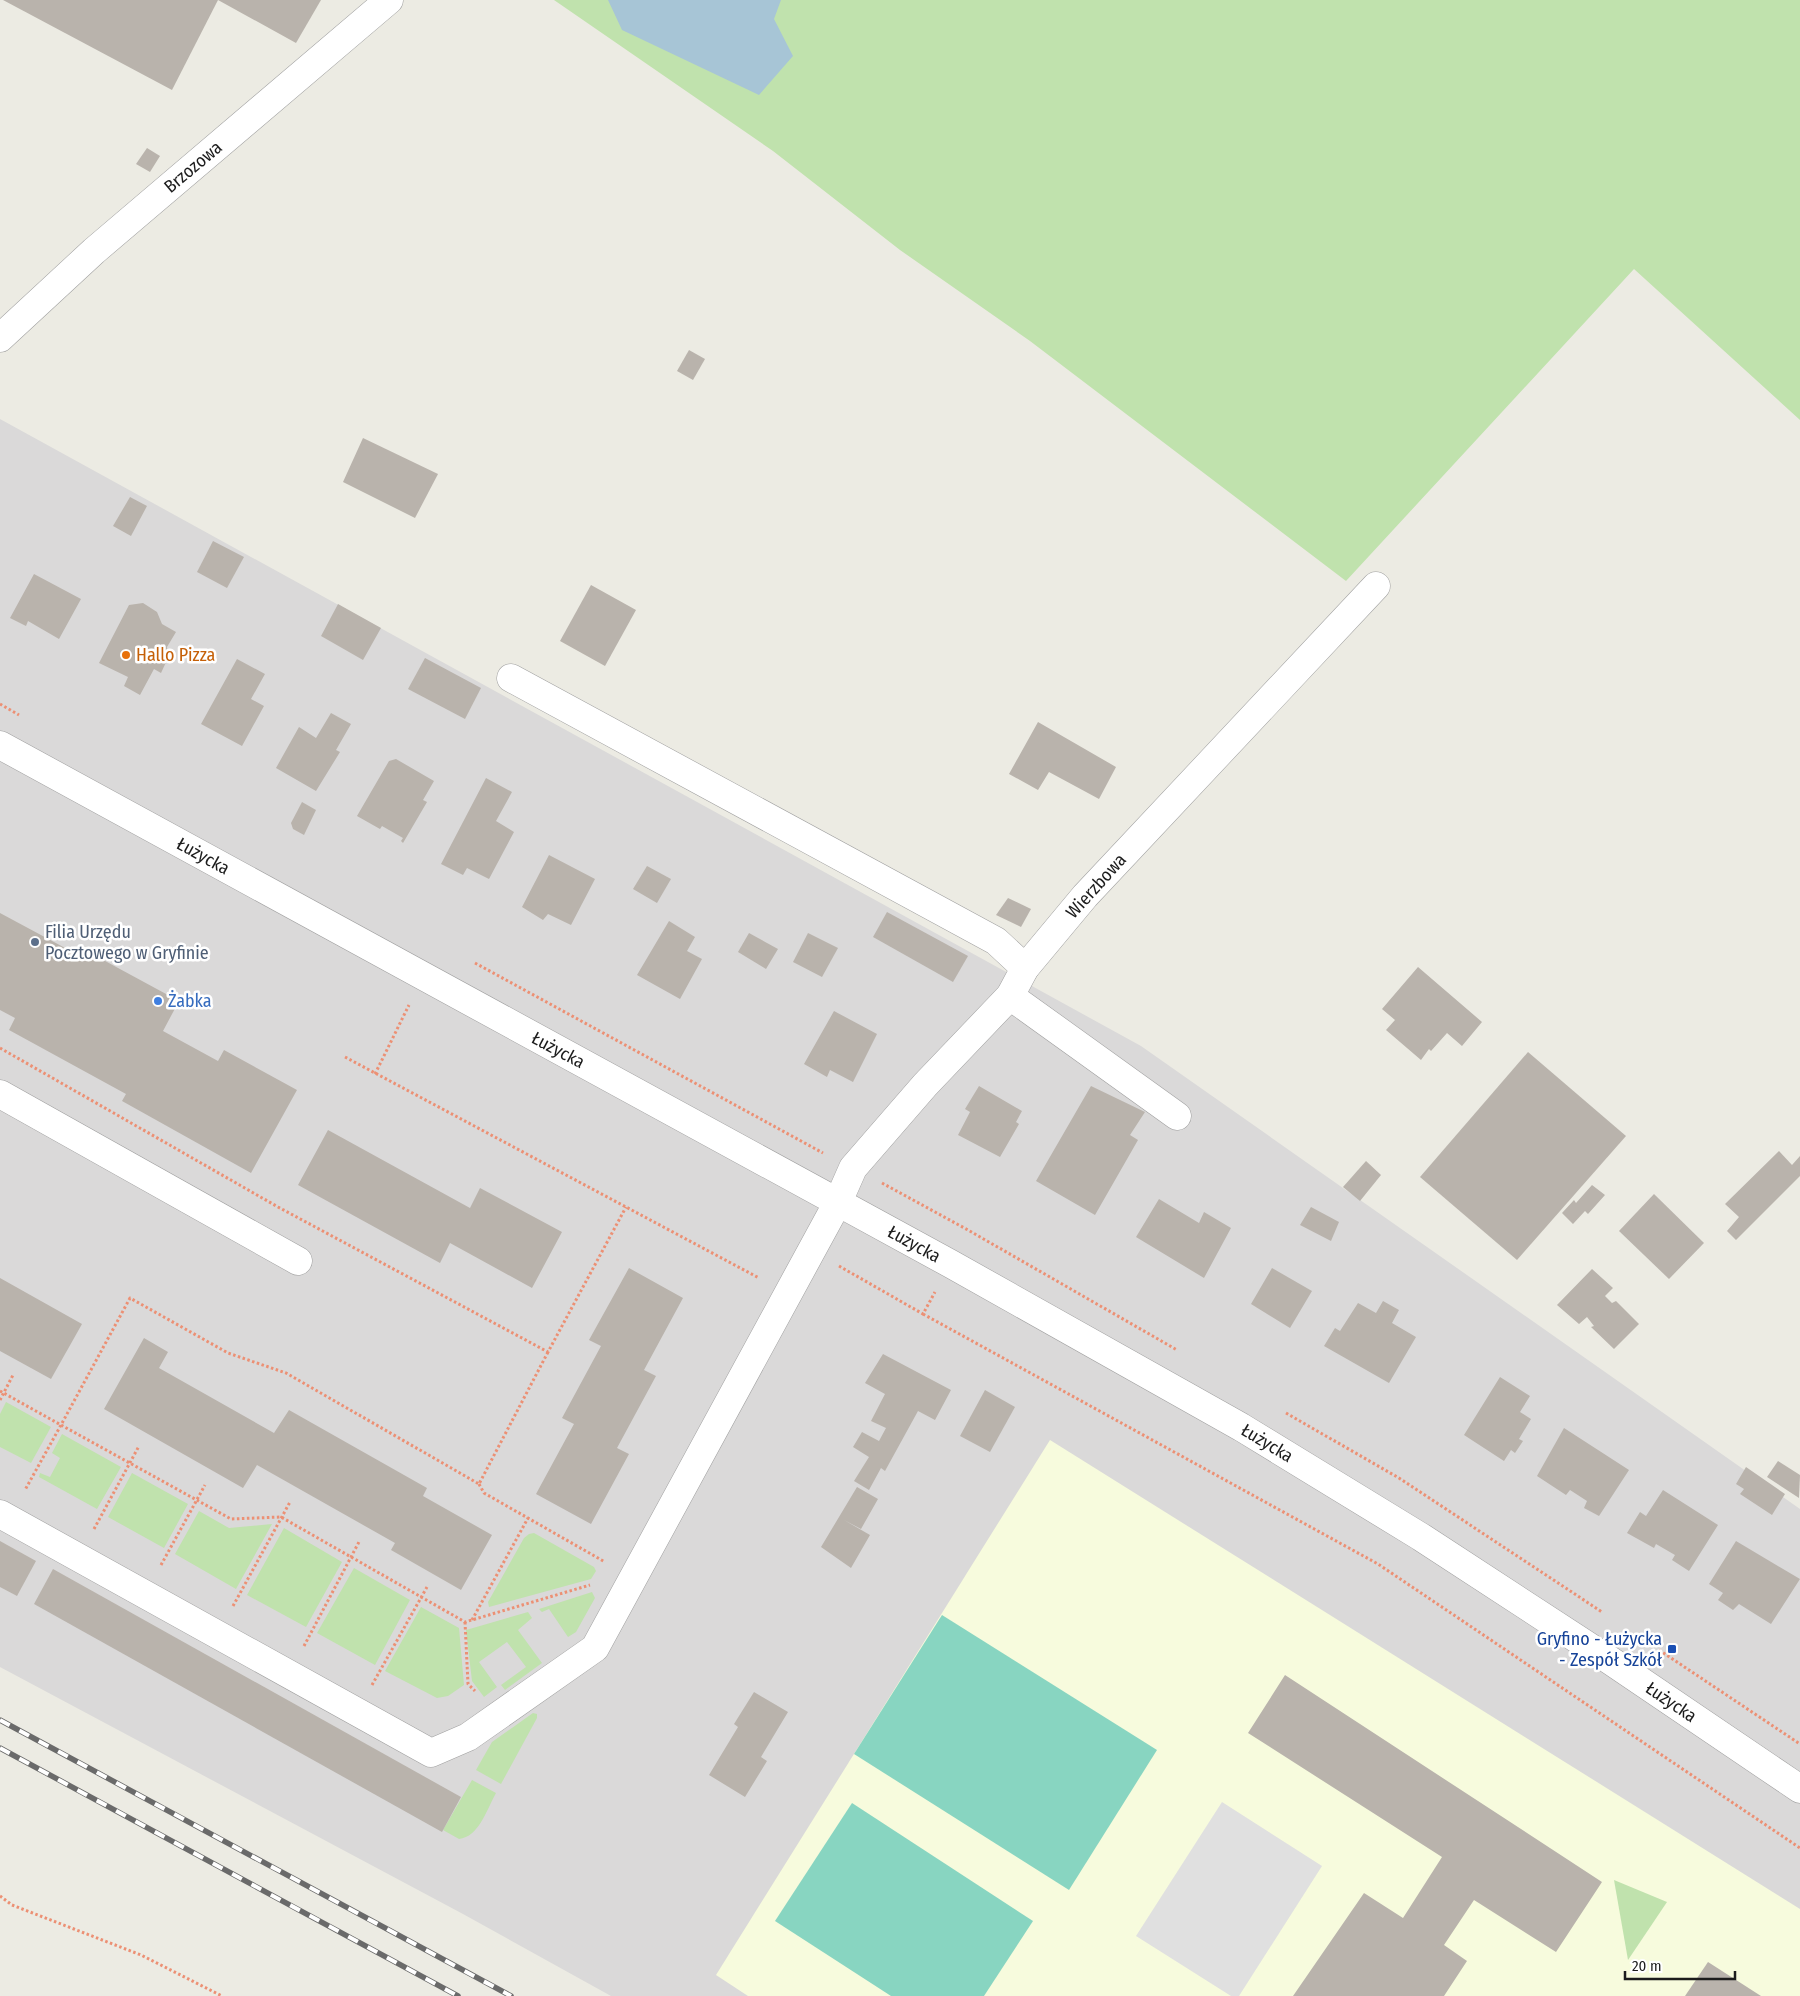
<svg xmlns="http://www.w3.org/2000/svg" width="1800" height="1996" font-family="'Fira Sans Condensed',sans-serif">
<rect width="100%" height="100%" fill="#ecebe3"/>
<polygon fill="#dad9d9" points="0,419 1141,1046 1800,1509 1800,1996 611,1996 463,1914 0,1667"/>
<polygon fill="#f7fbdd" points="1050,1440 1800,1909 1800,1996 748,1996 716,1975"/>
<g fill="#c0e2ad">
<polygon points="554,0 1800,0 1800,420 1634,269 1346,581 1030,341 900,250 773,151"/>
<polygon points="6,1402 51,1427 31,1463 0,1447 0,1414"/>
<polygon points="62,1434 121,1467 97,1509 39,1477 40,1473 50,1477 60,1458 52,1453"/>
<polygon points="132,1473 188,1504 164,1548 108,1517"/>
<polygon points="199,1511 229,1528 272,1524 236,1589 175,1554"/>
<polygon points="284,1528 342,1562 306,1627 247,1595"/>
<polygon points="534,1533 594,1567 596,1571 591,1579 489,1607 488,1602 524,1538 529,1534"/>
<polygon points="354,1568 410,1600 375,1665 317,1633"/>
<polygon points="592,1592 595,1598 576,1632 568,1637 549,1609 542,1612 539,1609"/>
<polygon points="421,1607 459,1628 464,1685 448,1696 437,1698 385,1671"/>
<polygon points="528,1612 532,1618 518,1630 542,1663 505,1690 501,1685 526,1667 507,1642 479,1662 497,1687 484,1697 472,1681 466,1630"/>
<polygon points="533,1713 537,1714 537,1718 501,1784 476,1770 492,1742"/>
<path d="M472,1780L496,1793C487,1809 479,1837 459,1839L443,1830Z"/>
<polygon points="1614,1880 1667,1902 1628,1960"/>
</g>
<g fill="#88d5c1">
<polygon points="942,1615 1157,1750 1069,1890 854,1754"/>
<polygon points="852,1803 1033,1921 984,1996 891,1996 775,1921"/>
</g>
<polygon fill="#e0e0e0" points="1222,1802 1322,1866 1239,1996 1231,1996 1136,1936"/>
<polygon fill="#a7c5d6" points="608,0 781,0 774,19 793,56 759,95 622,30"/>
<g fill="#b9b3ac">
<polygon points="3,0 218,0 172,90"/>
<polygon points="218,0 321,0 296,43"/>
<polygon points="147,148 160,156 150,172 136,164"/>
<polygon points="689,350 705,359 693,380 677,371"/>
<polygon points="363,438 438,474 415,518 343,482"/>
<polygon points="130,497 147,506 131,536 113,526"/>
<polygon points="213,541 244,557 227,588 197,572"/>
<polygon points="34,574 81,599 59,639 28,621 26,626 10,618"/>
<polygon points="591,585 636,610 605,666 560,641"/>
<polygon points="143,603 157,612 162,624 176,632 167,647 168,658 161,673 154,669 140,695 124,686 128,677 99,663 129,605"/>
<polygon points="338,604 381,628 363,660 321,636"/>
<polygon points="425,658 481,688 465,719 408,689"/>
<polygon points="237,659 265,674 251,699 264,706 242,746 201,724"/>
<polygon points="331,713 351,724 336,750 340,752 316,791 276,768 299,727 316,738"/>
<polygon points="1038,722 1116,767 1099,799 1049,772 1038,790 1009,774"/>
<polygon points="396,759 434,781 423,800 427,802 403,843 401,841 403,838 382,826 380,829 357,816 389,761"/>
<polygon points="486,778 512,792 496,821 514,832 489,879 467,868 463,875 441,864"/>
<polygon points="302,802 316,810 304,835 293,829 291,823"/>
<polygon points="549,855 595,879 571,925 548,914 543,920 522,907"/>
<polygon points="647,866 671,879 657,903 633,889"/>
<polygon points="1008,898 1031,909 1021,927 996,915"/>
<polygon points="887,912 968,956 953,982 873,937"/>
<polygon points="0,913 80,956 83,949 179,1001 163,1031 218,1061 224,1050 297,1090 251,1173 122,1101 126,1094 9,1030 15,1018 0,1010"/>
<polygon points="669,921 695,937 687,951 702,959 680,999 637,975"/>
<polygon points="749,933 778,949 766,969 738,952"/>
<polygon points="808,933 838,948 822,977 793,962"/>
<polygon points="1418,967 1482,1022 1462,1046 1447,1033 1431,1051 1429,1049 1421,1060 1386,1030 1395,1020 1382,1009"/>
<polygon points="834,1011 877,1034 853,1082 830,1070 827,1077 804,1064"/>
<polygon points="1528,1052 1626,1136 1517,1260 1420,1177"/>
<polygon points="979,1086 1022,1111 1016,1122 1019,1124 1000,1157 958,1135 970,1112 965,1109"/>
<polygon points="1091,1086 1145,1112 1130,1135 1138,1140 1095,1215 1036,1181"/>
<polygon points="328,1130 470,1208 480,1188 562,1232 532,1288 450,1243 440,1263 298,1185"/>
<polygon points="1779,1151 1792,1165 1800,1156 1800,1176 1736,1240 1727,1231 1739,1217 1725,1204"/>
<polygon points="1366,1161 1381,1175 1360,1201 1343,1187"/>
<polygon points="1592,1185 1605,1195 1588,1214 1585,1211 1573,1224 1562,1213 1574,1200 1576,1203"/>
<polygon points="1654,1194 1704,1243 1669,1279 1619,1231"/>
<polygon points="1159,1199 1199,1223 1204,1212 1231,1228 1204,1278 1136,1237"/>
<polygon points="1311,1207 1339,1222 1331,1241 1300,1225"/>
<polygon points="629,1268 683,1298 644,1370 656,1376 617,1448 629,1454 591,1524 536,1494 574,1424 562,1418 601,1346 589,1340"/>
<polygon points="1272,1268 1312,1291 1290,1328 1251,1304"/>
<polygon points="1592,1269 1613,1288 1605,1296 1612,1303 1616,1301 1639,1324 1614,1349 1591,1327 1594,1326 1587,1317 1579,1324 1557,1305"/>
<polygon points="0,1278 82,1324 51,1379 0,1351"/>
<polygon points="1383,1301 1399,1310 1392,1323 1416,1337 1389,1383 1324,1346 1335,1328 1340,1331 1358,1303 1376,1313"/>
<polygon points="144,1338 168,1352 159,1368 274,1433 289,1410 427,1488 423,1496 492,1535 461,1590 391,1550 395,1543 257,1465 243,1488 104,1409"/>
<polygon points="883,1354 951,1390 935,1420 918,1411 885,1471 881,1468 869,1490 854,1481 869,1457 853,1447 862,1432 879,1441 886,1428 871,1421 885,1394 865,1383"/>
<polygon points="1500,1377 1530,1396 1520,1412 1531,1419 1519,1439 1523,1441 1515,1453 1511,1450 1504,1461 1464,1435"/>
<polygon points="985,1390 1015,1407 990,1452 960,1436"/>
<polygon points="1564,1428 1629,1470 1599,1516 1584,1508 1587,1501 1570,1490 1566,1495 1537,1476"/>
<polygon points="1778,1461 1800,1475 1799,1498 1767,1477"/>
<polygon points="1746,1467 1785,1494 1772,1515 1740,1494 1744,1489 1736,1484"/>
<polygon points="857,1487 878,1499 861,1529 844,1520 870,1535 851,1568 821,1547"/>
<polygon points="1663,1490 1718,1525 1689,1571 1672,1560 1675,1555 1656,1544 1654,1548 1627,1533 1640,1512 1646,1516"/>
<polygon points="0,1541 36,1561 17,1596 0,1587"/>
<polygon points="1736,1541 1800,1579 1771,1624 1739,1604 1733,1610 1718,1600 1723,1593 1709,1584"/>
<polygon points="53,1569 461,1797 442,1832 34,1604"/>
<polygon points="1285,1675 1602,1882 1556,1952 1474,1900 1444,1945 1467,1961 1444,1996 1293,1996 1364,1893 1403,1918 1442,1857 1248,1733"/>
<polygon points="754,1692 788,1712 761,1757 767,1761 745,1797 709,1775 738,1727 734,1724"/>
<polygon points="1708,1962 1761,1996 1685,1996"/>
</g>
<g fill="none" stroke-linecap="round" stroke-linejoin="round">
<g stroke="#a0a0a0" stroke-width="29">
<g id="minor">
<polyline points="0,338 94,251 389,0"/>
<polyline points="511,678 996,941 1025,968"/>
<polyline points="0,745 951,1264 1241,1427 1421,1537 1611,1661 1800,1789"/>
<polyline points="1010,996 1177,1116"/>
<polyline points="0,1094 298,1261"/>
<polyline points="0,1514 431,1753 468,1737 595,1648 838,1202 853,1168 925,1085 1010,996 1025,968 1085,896 1376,586"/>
</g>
</g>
<g stroke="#ec9074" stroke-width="3" stroke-dasharray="2.5 2.5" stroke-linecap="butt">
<polyline points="0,704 19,715"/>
<polyline points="475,963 823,1153"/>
<polyline points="0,1048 278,1207 548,1352 626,1207"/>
<polyline points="345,1057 759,1278"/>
<polyline points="375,1074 409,1005"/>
<polyline points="882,1183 968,1230 1177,1350"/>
<polyline points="839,1266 923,1314 935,1292"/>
<polyline points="923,1314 1378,1564 1800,1848"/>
<polyline points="548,1352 479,1484 286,1373 228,1353 130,1298 61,1425 231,1519 281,1517 465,1622 590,1585"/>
<polyline points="0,1391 61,1425 25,1490"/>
<polyline points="0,1400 13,1375"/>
<polyline points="1286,1413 1399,1478 1602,1612"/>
<polyline points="479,1484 484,1493 605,1562"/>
<polyline points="94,1529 139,1446"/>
<polyline points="161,1565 205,1485"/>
<polyline points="233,1606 290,1502"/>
<polyline points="472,1620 528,1518"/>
<polyline points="465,1622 468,1684 475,1691"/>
<polyline points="304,1646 360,1540"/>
<polyline points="1659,1650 1800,1744"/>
<polyline points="372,1685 427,1587"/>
<polyline points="0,1896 12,1905 141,1955 222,1996"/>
</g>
<use href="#minor" stroke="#fff" stroke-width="28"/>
<g stroke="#6a6a6a" stroke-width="5.5">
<g id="rail">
<polyline points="0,1720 511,1996"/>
<polyline points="0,1748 458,1996"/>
</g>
</g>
<use href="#rail" stroke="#fff" stroke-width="4" stroke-dasharray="11" stroke-linecap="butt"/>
</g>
<circle fill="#e8710a" stroke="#fff" stroke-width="2" cx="126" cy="655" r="5"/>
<circle fill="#5c6f8a" stroke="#fff" stroke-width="2" cx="35" cy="942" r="5"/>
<circle fill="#3f7fe0" stroke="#fff" stroke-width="2" cx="158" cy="1001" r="5"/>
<rect fill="#1a4fb4" stroke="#fff" stroke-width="2" x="1667" y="1644" width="10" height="10" rx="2.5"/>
<g text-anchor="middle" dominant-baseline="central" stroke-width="5" stroke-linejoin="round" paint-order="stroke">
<g font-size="18" fill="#1c1c1c" stroke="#fff">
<text transform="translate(193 167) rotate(-40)">Brzozowa</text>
<text transform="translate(203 856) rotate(29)">Łużycka</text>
<text transform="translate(1096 886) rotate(-48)">Wierzbowa</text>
<text transform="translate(558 1050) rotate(28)">Łużycka</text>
<text transform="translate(914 1244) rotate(29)">Łużycka</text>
<text transform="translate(1267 1443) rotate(31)">Łużycka</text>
<text transform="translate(1671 1702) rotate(34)">Łużycka</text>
</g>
<g font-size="18" fill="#c56008" stroke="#fff" text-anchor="start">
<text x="136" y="655">Hallo Pizza</text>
</g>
<g font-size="18" fill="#4e5e75" stroke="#fff" text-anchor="start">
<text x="45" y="932">Filia Urzędu<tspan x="45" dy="21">Pocztowego w Gryfinie</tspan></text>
</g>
<g font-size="18" fill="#366cbe" stroke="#fff" text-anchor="start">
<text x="168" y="1001">Żabka</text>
</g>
<g font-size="18" fill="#164399" stroke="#fff" text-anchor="end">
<text x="1662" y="1639">Gryfino - Łużycka<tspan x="1662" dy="21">- Zespół Szkół</tspan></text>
</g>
</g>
<path d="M1625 1971v8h110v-8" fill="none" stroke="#1c1c1c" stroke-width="2.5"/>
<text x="1632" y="1971" font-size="15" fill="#1c1c1c" stroke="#ffffff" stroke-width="4" paint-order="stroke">20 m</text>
</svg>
